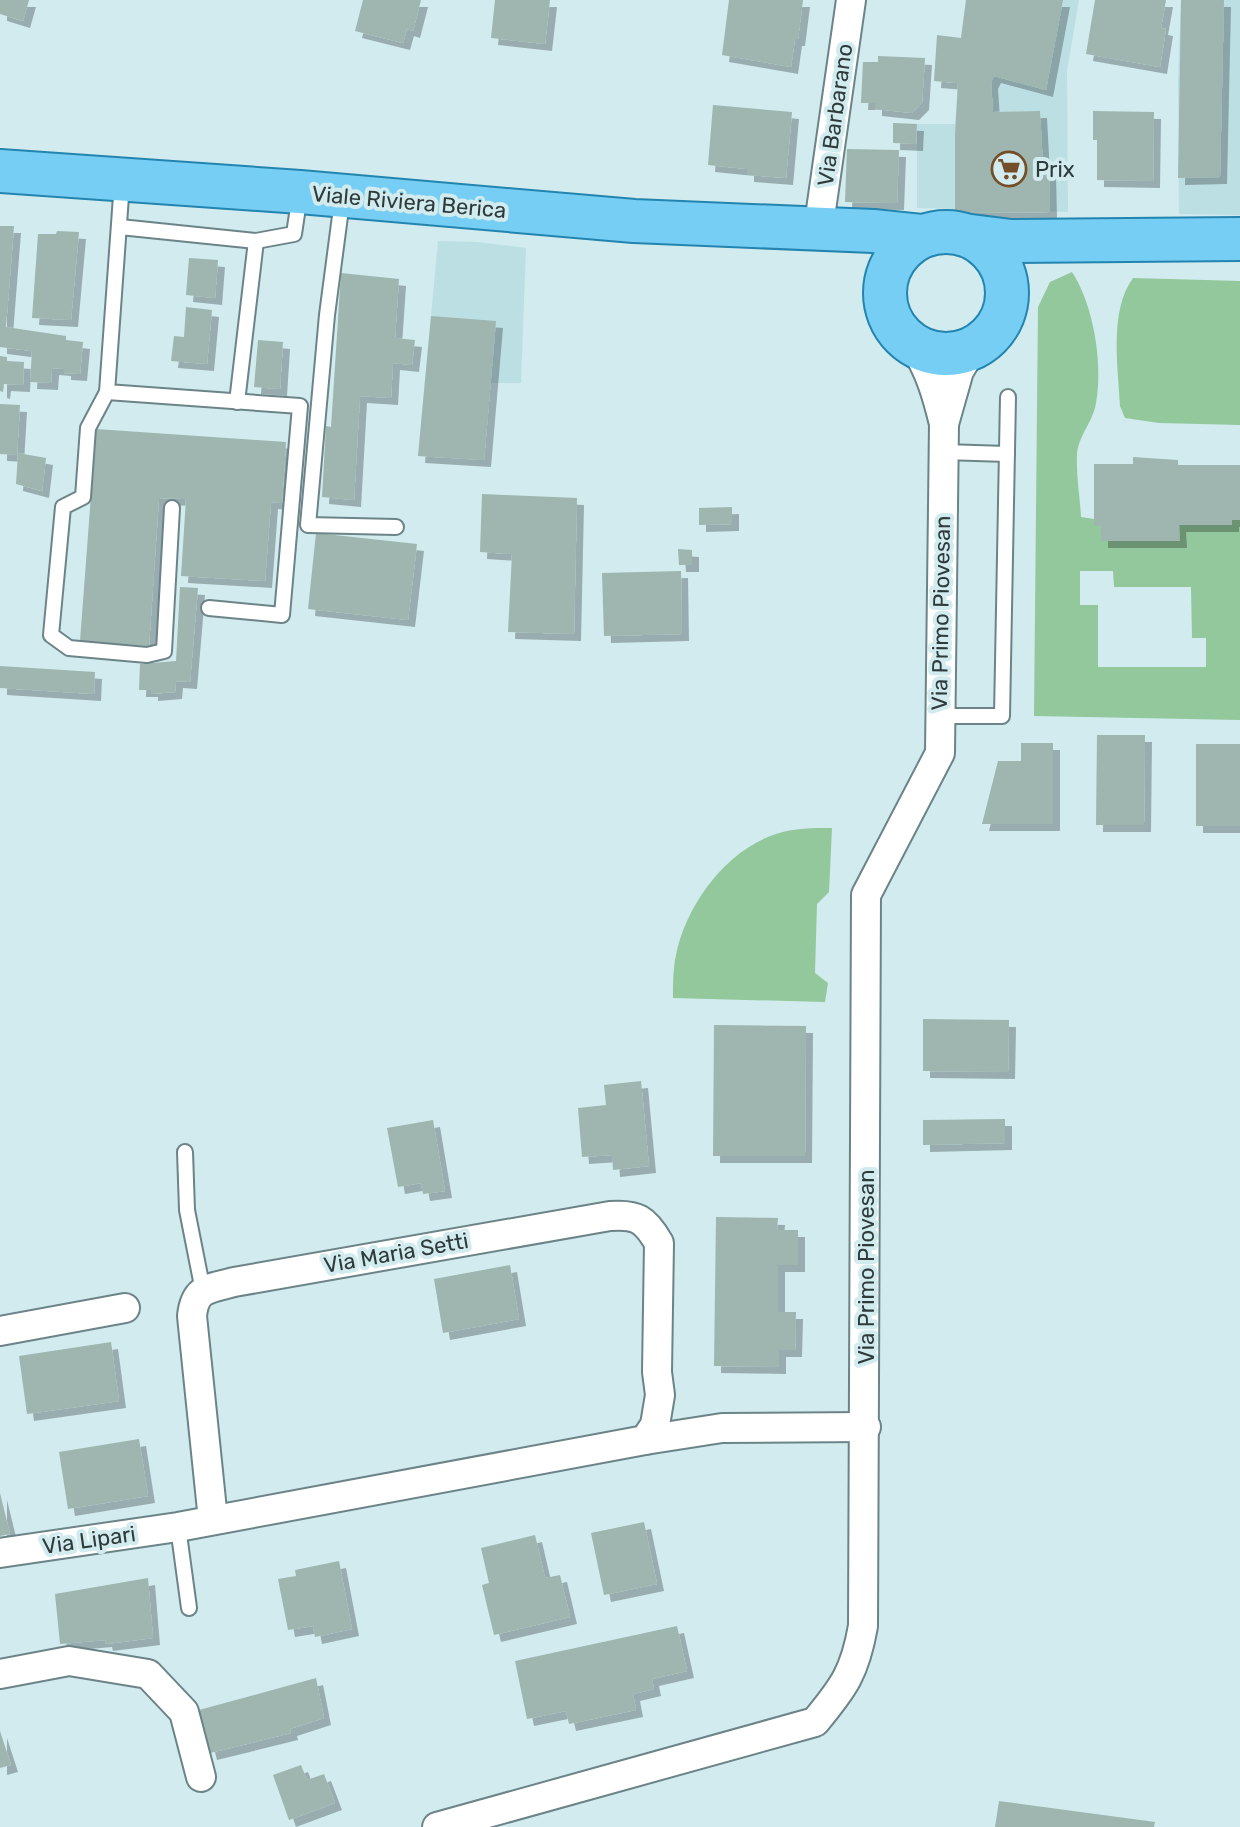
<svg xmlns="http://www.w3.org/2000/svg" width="1240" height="1827" font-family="Rubik,sans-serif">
<defs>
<filter id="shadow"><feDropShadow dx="7" dy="7" stdDeviation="0" flood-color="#0004"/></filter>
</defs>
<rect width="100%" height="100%" fill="#d1ebee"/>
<g fill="#bcdfe4">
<polygon points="966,0 1079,0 1067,71 1068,212 917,208 917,124 955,124 961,38"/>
<polygon points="1181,0 1240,0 1240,215 1179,214 1178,81"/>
<polygon points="438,241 477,242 526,248 521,383 491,383 484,460 418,456"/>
</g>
<g fill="#92c89c" fill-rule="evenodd">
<path d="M1072,272C1094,306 1103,364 1096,403C1093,422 1078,436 1077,455C1076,475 1080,497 1081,517L1094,519V526H1101V541H1179V525H1231L1232,520H1240V720L1034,716L1038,307L1050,282ZM1080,571H1113L1114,587H1191L1192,638H1206V667H1098V605H1080Z"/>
<path d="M1133,278L1240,281V425L1159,423L1125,418L1120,406C1118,365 1109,311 1133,278Z"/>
<path d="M832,828L829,892L817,904L815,973L828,983L825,1002L673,998C673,984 673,969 676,955C686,905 726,850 776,834C794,828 813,828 832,828Z"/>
</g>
<g fill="#9eb6af" filter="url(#shadow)">
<polygon points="0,0 29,0 23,21 0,14"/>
<polygon points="363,0 421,0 413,31 407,29 403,43 355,31"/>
<polygon points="495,0 550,0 545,44 491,38"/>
<polygon points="729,0 803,0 798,39 795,39 791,67 722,55"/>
<polygon points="966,0 1063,0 1046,90 994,76 991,82 993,112 1040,111 1043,167 1049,167 1050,212 955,213 955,135 958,83 934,81 937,35 961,38"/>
<polygon points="1095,0 1166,0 1161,28 1166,29 1160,67 1086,54"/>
<polygon points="1181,0 1224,0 1220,177 1178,178"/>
<polygon points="878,56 925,58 922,103 912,113 875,109 875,103 861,103 863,62 878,62"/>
<polygon points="713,105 792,112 786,178 747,175 747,169 708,165"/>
<polygon points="1093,111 1154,112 1153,181 1097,180 1097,140 1093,140"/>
<polygon points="893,123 917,124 916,144 893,143"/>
<polygon points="847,149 899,150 897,203 845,202"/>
<polygon points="0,226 14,226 6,327 66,336 66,340 83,342 80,374 64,373 64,369 52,368 51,383 30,382 32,351 0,347"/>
<polygon points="57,231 79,232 71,320 32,318 38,234 56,234"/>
<polygon points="189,258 218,260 215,298 186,295"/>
<polygon points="341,273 399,279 395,338 415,340 412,365 393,363 391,398 360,396 354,500 322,497 326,426 331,427"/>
<polygon points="186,307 212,310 207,364 171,361 174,336 184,337"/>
<polygon points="431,316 496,321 484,460 418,456"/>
<polygon points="258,340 283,342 280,389 254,387"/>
<polygon points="0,356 7,357 7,361 24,362 23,385 4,384 3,392 0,391"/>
<polygon points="0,404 20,405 17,455 0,454"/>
<polygon points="96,429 286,442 282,503 271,502 265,581 181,576 186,499 159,498 149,646 80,641"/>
<polygon points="18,453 46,458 42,491 16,484"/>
<polygon points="1133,457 1178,460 1178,465 1240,465 1240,520 1232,520 1232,525 1179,525 1180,541 1101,541 1101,526 1094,526 1094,464 1133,464"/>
<polygon points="482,494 577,498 574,634 508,632 512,554 480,552"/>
<polygon points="732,507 732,524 699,525 699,508"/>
<polygon points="316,533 417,544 408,620 308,609"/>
<polygon points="678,549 692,550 692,565 679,565"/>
<polygon points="681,571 682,634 604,636 602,573"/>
<polygon points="180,587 198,588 190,682 176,681 175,692 151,694 151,690 139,690 140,664 176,661"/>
<polygon points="0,666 95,672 94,694 0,688"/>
<polygon points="1097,735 1145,735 1144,825 1096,825"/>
<polygon points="1021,743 1053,743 1053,824 982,824 998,761 1021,761"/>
<rect x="1196" y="744" width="44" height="82"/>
<polygon points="923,1019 1009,1020 1008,1072 923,1071"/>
<polygon points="714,1025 806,1026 805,1156 713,1156"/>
<polygon points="641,1081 649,1166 613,1170 612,1155 582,1157 578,1108 606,1105 604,1085"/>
<polygon points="1005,1119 1005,1143 923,1145 923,1120"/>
<polygon points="433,1120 445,1191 423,1194 421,1183 398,1187 387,1128"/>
<polygon points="716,1217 778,1218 777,1230 798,1230 798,1265 778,1265 778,1312 796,1312 795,1350 779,1350 779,1367 714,1366"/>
<polygon points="510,1265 519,1319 443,1333 434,1279"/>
<polygon points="111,1342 119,1401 27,1414 19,1356"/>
<polygon points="139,1439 148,1496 68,1509 59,1452"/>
<polygon points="0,1493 10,1534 0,1536"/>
<polygon points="644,1522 657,1584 604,1595 591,1533"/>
<polygon points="535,1535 545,1578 560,1575 570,1617 494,1635 482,1585 489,1583 481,1548"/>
<polygon points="339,1561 352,1629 315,1637 313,1626 288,1630 278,1579 296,1576 295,1570"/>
<polygon points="148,1578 153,1638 106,1644 105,1640 60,1644 55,1594"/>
<polygon points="677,1626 687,1671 652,1679 654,1689 633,1694 636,1710 569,1724 566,1711 527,1719 515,1661"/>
<polygon points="316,1678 324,1718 290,1729 291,1733 210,1753 199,1710"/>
<polygon points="0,1731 11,1765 0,1768"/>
<polygon points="301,1765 307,1780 324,1774 335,1803 289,1820 273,1775"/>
<polygon points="999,1801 1155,1822 1154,1827 995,1827"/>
</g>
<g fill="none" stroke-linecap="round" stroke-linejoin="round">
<g stroke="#6c8487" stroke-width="18">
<g id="lane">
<polyline points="122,182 107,392 300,406 282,615 209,608"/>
<polyline points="342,201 327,315 308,525 396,527"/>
<polyline points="120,227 256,241 294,234 300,194"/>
<polyline points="107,392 88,428 83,497 63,507 51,635 69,648 147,655 164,651 172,508"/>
<polyline points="237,402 256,241"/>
<polyline points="943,452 1007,454"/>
<polyline points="940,716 1002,716 1008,397"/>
<polyline points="185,1152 187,1210 203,1291"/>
<polyline points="178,1527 189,1608"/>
</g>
</g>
<g stroke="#6c8487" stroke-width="32">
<g id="street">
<polyline points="818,231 851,0"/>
<path d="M914,346C930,371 937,395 944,424L959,371L973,348"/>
<polyline points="0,1331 125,1308"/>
<polyline points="645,1440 722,1428 866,1427"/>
<path d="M0,1553L178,1527L645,1440L655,1425L660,1395L657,1372L659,1243C645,1219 637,1214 610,1216L234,1282C209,1289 195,1287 192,1316L213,1520"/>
<polyline points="0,1674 69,1661 148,1674 184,1712 201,1777"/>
<path d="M437,1827L815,1722C844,1687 855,1672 863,1626L866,895L940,753L944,424"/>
</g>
</g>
<g stroke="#2385af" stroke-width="46">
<g id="primary">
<polyline points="0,171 300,192 634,221 873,231 921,236"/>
<circle cx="946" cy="293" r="61"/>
<polyline points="971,236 1011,241 1240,239"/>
</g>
</g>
<use href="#lane" stroke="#fff" stroke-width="14"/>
<use href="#street" stroke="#fff" stroke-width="28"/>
<use href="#primary" stroke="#77cef4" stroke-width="42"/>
</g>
<defs>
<g id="supermarket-ring" transform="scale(1.8)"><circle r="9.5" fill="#d1ebee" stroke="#734e29" stroke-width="1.5"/><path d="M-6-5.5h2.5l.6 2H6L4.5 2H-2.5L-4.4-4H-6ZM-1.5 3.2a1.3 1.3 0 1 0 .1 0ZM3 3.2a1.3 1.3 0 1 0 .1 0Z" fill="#734e29"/></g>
</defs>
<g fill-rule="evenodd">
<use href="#supermarket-ring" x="1009" y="169"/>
</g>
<g text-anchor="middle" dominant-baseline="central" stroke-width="8" stroke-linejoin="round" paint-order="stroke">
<g font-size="22" fill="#2f3a3b" stroke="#d1ebee">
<text transform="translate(835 115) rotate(-82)">Via Barbarano</text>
<text transform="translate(409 202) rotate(5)">Viale Riviera Berica</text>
<text transform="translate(941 613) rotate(-89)">Via Primo Piovesan</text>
<text transform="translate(396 1253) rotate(-10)">Via Maria Setti</text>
<text transform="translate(866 1267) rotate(-90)">Via Primo Piovesan</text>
<text transform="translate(89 1540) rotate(-8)">Via Lipari</text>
</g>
<g font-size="22" fill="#2f3a3b" stroke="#d1ebee" text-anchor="start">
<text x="1035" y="169">Prix</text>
</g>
</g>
</svg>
